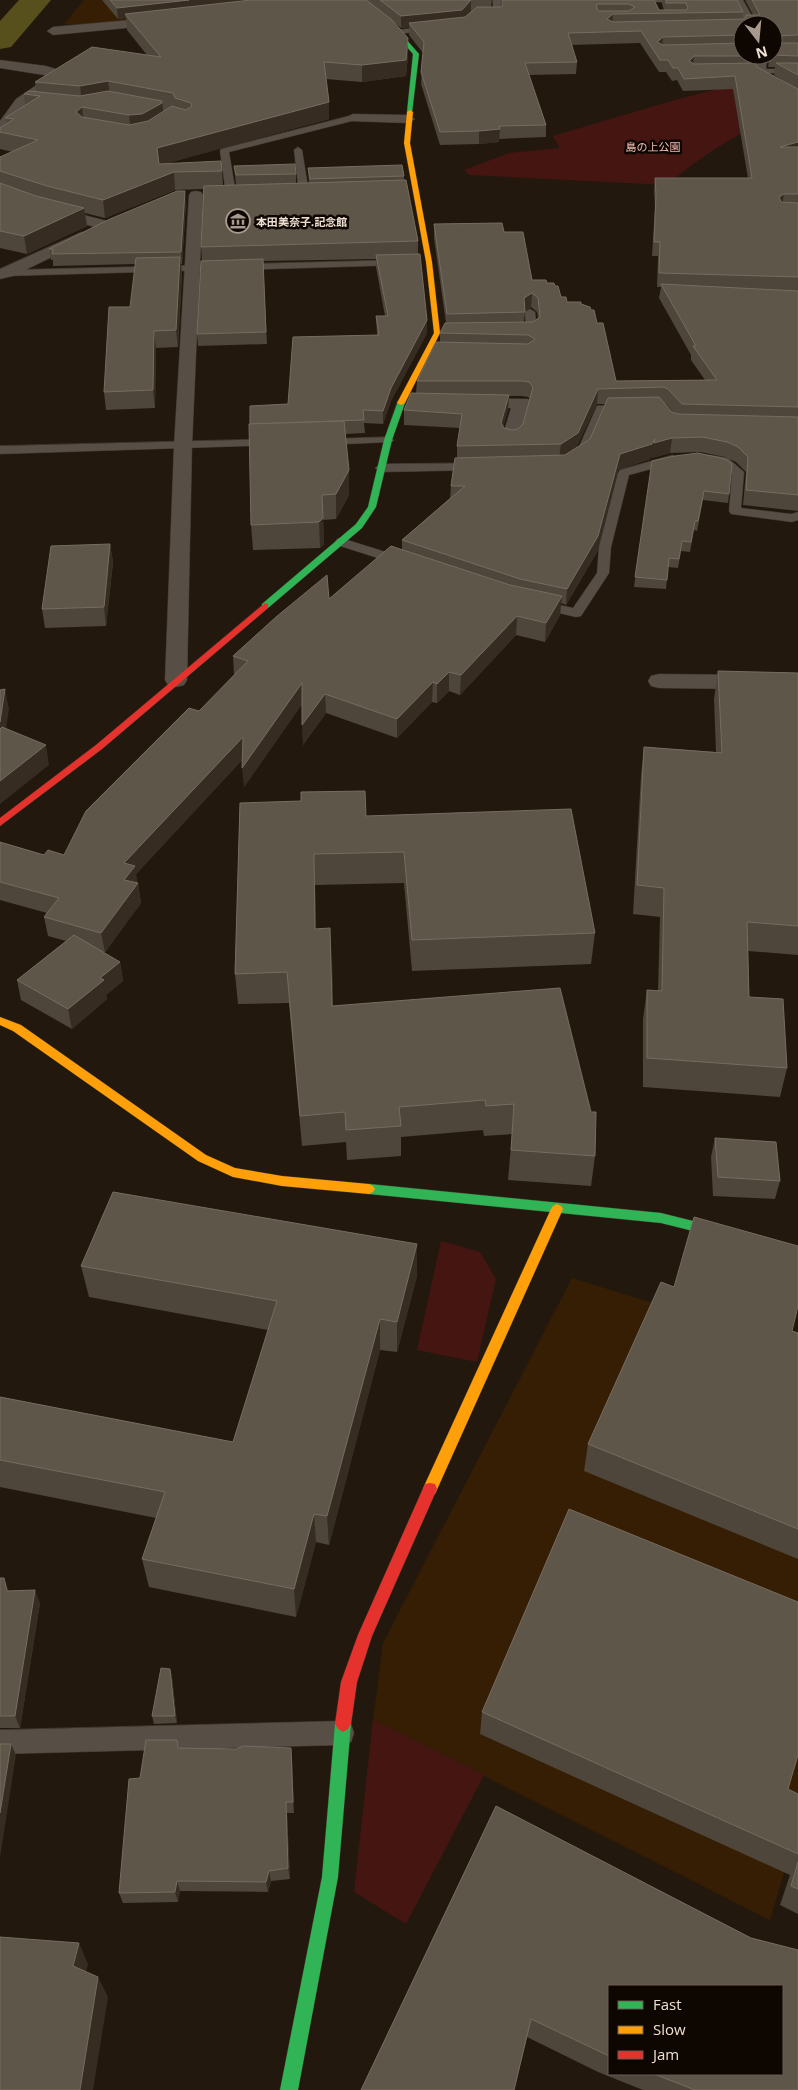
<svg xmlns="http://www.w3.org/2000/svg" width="798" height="2090" font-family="'Open Sans','Noto Sans JP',sans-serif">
<rect width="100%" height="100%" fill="#23180d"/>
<g fill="#351e03">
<polygon points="84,0 329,0 89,26 64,24"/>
<polygon points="572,1278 798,1348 798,1827 770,1920 373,1720 383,1643"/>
</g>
<g fill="#451511">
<path d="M757,78L798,103C752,127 706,150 668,185L470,175L464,170L509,153L560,148L553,136L668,102Z"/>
<polygon points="441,1241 480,1252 496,1279 477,1362 417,1350"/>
<polygon points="373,1720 484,1775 406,1924 354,1892"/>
</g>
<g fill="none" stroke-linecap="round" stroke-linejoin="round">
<polygon fill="#57501c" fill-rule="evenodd" points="19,0 51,0 11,47 0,49 0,21"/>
<g stroke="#3e352d" stroke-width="1">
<g id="lane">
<polygon points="493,0 501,0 500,17 479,17 479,13 493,13"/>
<polygon points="650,0 700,0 696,2 654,2"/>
<polygon points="433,26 437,28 436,30 397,34 393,32 397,30"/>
<rect x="741" y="69" width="57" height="4"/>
<polygon points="353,115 356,116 356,120 229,152 236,194 231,197 226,194 220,151 221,149"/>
<polygon points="298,147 302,150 309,193 304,196 299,193 294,150"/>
<polygon points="398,260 403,263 402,265 240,270 235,267 240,264"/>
<polygon points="209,265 213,266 213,270 7,276 2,273 7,270"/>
<polygon points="530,309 535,312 537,331 532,334 513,334 512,332 513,330 526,328 525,312"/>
<path d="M628,404L632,405L634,407L632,409L605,411C599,426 589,467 568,462L566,459L578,449L597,406Z"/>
<polygon points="388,437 394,440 392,442 323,445 317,442 323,439"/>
<polygon points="272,439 278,443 276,445 0,454 0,446"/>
<polygon points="673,455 679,459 677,462 629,475 611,547 609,573 581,616 576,617 532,607 530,604 532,601 537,600 573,608 597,573 599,547 618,473 620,470"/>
<polygon points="709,455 728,458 744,472 741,508 791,514 798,512 798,520 792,522 731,514 729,511 732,473 721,464 705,462 703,459"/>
<polygon points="478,463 484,467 482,470 381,472 375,468 381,464"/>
<polygon points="341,538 408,559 409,562 403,566 337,545 335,542 337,539"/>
<polygon points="342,1721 351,1724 354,1733 351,1742 342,1745 0,1754 0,1730"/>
</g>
</g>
<g stroke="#3e352d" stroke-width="1">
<g id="street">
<polygon points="731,0 743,0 757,25 745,25"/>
<polygon points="164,17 168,18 170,21 168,24 53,35 47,31 53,27"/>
<polygon points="757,55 769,55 766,66 767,73 798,91 798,100 756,78 754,66"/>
<polygon points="0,60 46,66 59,70 63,77 26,105 5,133 0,134 0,121 16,99 50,76 0,68"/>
<polygon points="353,114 408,115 415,119 408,123 348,121 346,118"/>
<polygon points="0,189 49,206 111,222 114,225 111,228 106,230 39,212 0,198"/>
<polygon points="196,191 201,192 203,195 192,446 187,680 184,685 176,687 168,685 165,680 174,446 189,195 191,192"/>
<polygon points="82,232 87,234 90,237 87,240 13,276 0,279 0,269"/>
<polygon points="471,398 528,399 531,403 517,442 511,443 505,442 502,438 511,408 465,407 462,403 465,399"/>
<polygon points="659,674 747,675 798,679 798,693 747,689 659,688 651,686 648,681 651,676"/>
</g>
</g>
<g stroke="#3e352d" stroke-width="1">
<g id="fast">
<polygon points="353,0 358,0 398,30 419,54 412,113 407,112 413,54 394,32"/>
<polygon points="398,401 405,403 392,440 376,507 362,528 268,608 262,608 262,604 356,524 368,507 384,440"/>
<polygon points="369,1184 661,1213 721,1228 723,1232 721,1236 717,1237 661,1223 369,1194 365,1192 363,1189 365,1186"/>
<polygon points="343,1716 348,1719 351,1724 338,1877 298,2090 280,2090 322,1877 335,1724 338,1719"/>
</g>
</g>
<g stroke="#3e352d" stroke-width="1">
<g id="slow">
<polygon points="410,110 413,112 410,143 432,262 440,333 405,403 401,405 397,403 434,333 426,262 404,143 407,112"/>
<polygon points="0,1017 21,1025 206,1155 235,1168 282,1176 369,1184 373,1186 375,1189 373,1192 369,1194 282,1186 233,1177 198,1161 13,1031 0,1025"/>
<polygon points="557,1204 561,1206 563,1209 435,1494 430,1495 425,1494 423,1489 425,1484 551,1209 553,1206"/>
</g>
</g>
<g stroke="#3e352d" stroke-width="1">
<g id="jam">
<polygon points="265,603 268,604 268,608 102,749 0,826 0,818 96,745"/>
<polygon points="717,1227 798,1248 798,1258 713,1236 711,1232 713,1228"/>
<polygon points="430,1483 435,1484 437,1489 372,1636 357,1682 351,1724 348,1729 343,1732 338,1729 335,1724 341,1682 358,1635 425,1484"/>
</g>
</g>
<use href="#lane" fill="#574e46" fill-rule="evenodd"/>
<use href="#street" fill="#574e46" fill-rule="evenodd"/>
<use href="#fast" fill="#30b455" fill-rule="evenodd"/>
<use href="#slow" fill="#ff9f0a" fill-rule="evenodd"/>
<use href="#jam" fill="#e5322d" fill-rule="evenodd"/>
</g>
<g fill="#4e463a" fill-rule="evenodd">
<path d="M102,0H492L491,7L654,0L659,10H664L662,4V0H737L743,12L742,19H745L753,15L745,0H798V511L743,505L746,472L736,462L725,457L700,452L670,453L652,458L653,454L650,459L618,470L597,552L566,605L561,603L560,615L545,642L516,635L460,695L449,691L437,703L432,702L397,738L326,713L303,745L302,704L244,787L243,759L136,874L137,883H138L141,903L105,952H102L120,962L123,981L106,995L107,999L72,1029L21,1000L17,980L66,941L48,936L44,917L47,913L0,900V842L44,855H64L234,675L233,656L329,599L402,549V540L450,498L451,486L457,458V446L460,428L404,425V410L416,393L417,381L440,342V333L446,323L434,238V224L504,232L532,280L547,283L555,286L561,297L567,302L581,304L616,381L705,380L691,360V355L659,298L661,287H657L658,256H652L655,207L654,191L655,178H748L733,89L683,91L677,80L672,81L666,72H659L640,43L571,45L577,62L576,74L529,75L546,125V137L499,139V142L479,144L440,145L421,84L423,53L409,35V27L401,28L392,21L408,38V55L406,76L362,82L326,79L329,119L167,163L222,171L223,186L236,185L234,166L296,174V183H309L308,168L404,176V180L418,241V254L427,333L391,401L383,424L364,423L365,433L345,434L349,470V495L336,519L323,520L324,544L320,548L253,550L251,525L288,404L377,335L376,316H385L376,267V259L263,261L267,344L198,346L197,334L202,261L201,247L203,189L175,190L105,218L85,213L87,226L27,254L0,248V157L13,152L0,149V128L6,125L5,118L25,105L24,94L36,91L35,82L147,55L127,30L126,18L118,19ZM743,25H773V55H770L768,67H775L774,75L796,88L757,67L753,63L755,55H743ZM531,307L537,312L538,318L533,322H524L525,311ZM509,396H522L528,397L530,399L523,424L518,429L512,430L504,428L503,427L508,410ZM664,403L666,404L674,413L672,412ZM597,404H605L590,439L576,448Z"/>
<polygon points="186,202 182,264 181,264 182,273 178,347 156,348 155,408 106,410 104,392 130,307 136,264 53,266 53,260 51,260 49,249"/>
<polygon points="652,461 729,494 728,503 703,500 697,531 694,530 690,552 681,551 678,568 668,567 666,589 634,587"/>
<polygon points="110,544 113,562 106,626 45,628 42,609"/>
<polygon points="718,671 798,673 798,955 748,951 749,997 787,1068 780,1097 643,1087 643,1019 647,990 658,991 660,917 633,914 641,775 644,747 716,752 714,699"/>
<polygon points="240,803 366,816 595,933 591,964 412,971 404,883 315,885 316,929 332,959 333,1006 560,988 595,1156 591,1186 508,1180 512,1134 484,1136 483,1130 401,1137 401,1156 347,1160 346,1142 302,1146 289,1003 238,1004 235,974"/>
<polygon points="715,1138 780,1181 775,1199 713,1196 711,1157"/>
<polygon points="417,1244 417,1276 397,1352 380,1350 329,1545 316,1542 296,1617 149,1587 142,1559 156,1518 0,1487 0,1397 233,1442 268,1330 89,1297 81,1266"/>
<polygon points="792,1331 798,1333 798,1559 584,1471 588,1444"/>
<polygon points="0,1578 9,1591 40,1603 20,1728 0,1728"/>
<polygon points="170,1669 172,1677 177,1723 154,1724 152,1716"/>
<polygon points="482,1712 788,1789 798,1794 798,1914 780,1905 790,1875 480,1734"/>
<polygon points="177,1740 179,1748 236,1749 291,1748 292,1759 294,1813 287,1813 290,1879 271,1881 268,1892 180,1891 178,1902 123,1903 119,1893"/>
<path d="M496,1806L751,1938L798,1950V2090H643L598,2072L527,2037L514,2090H361ZM609,1986H782V2074H609Z"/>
</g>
<g fill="#362c21">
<polygon points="189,0 297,0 125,14 126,18 118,19 117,8"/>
<polygon points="471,0 471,11 462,21 409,23 409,27 401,28 401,16"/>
<polygon points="613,14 612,26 607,19"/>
<polygon points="663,37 662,49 657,42"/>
<polygon points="408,38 408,55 406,76 362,82 362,65"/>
<polygon points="694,56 693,68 689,61"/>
<polygon points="108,81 110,98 82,103 80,86"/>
<polygon points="162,101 164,118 131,132 129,115"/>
<polygon points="329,102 329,119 158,166 157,148"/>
<polygon points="82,107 84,124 76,112"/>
<polygon points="500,129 499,142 479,144 479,131"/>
<polygon points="798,142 798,154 780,147"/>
<polygon points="174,172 175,190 105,218 103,200"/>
<polygon points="185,191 186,202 182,264 181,252"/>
<polygon points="784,194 782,207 779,197"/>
<polygon points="84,208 87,226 27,254 24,236"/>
<polygon points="180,257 182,273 178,347 176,330"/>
<polygon points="532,293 531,307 523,312 524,298"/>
<polygon points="427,320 427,333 391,401 383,424 383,411 391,388"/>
<polygon points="154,331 156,348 155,408 153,390"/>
<polygon points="598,389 597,404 576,448 559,459 561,444"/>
<polygon points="509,395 508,410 500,437 501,423"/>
<polygon points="672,438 670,453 652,458 653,454 650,459 618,470 597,552 566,605 567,589 620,454 655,439"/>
<polygon points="349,470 349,495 336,519 336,494"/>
<polygon points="323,518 324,544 320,548 319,522"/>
<polygon points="110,544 113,562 106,626 104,607"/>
<polygon points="562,596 560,615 545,642 546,623"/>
<polygon points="517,616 516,635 460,695 461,675"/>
<polygon points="449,672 449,691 437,703 437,684"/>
<polygon points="433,682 432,702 397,738 397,719"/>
<polygon points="302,683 303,703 244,787 242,768"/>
<polygon points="5,689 9,709 3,749 0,735 0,722"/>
<polygon points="325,694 326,713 303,745 302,725"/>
<polygon points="243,737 245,757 136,874 137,884 138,883 141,903 105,952 101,933 124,880 124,863"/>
<polygon points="46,745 49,765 0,804 0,781"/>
<polygon points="314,854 315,885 317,960 315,929"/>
<polygon points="330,928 332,959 333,1037 332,1006"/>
<polygon points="120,962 123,981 106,995 107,999 72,1029 68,1009 100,978"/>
<polygon points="417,1244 417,1276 397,1352 397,1322"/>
<polygon points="380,1319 380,1350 329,1545 327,1516"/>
<polygon points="314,1514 316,1542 296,1617 294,1589"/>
<polygon points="4,1578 9,1591 7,1591"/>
<polygon points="35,1590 40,1603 20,1728 15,1716"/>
<polygon points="170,1669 172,1677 177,1723 175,1716"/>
<polygon points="11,1744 16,1755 0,1858 0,1813"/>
<polygon points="291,1748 292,1759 294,1813 293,1802"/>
<polygon points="286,1802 287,1813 290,1879 288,1868"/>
<polygon points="269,1871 271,1881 268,1892 266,1882"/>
<polygon points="177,1881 180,1891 178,1902 175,1892"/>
<polygon points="79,1943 88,1964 83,1986 73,1966"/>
<polygon points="98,1977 108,1997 93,2090 80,2090"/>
</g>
<g fill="#5f564a" stroke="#766c60" fill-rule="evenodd">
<polygon points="110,0 189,0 117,8"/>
<polygon points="251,0 366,0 391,19 408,38 406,60 362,65 324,62 329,102 157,148 159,164 221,161 222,171 174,172 103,200 47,186 0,171 0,157 38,140 0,132 0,128 14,119 5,118 40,96 24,94 29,91 80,96 108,91 162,101 162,103 142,114 129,115 82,107 76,112 82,117 129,125 148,121 172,106 186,110 192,106 191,103 175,98 173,93 108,81 80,86 35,82 92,47 161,57 125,14"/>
<polygon points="380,0 471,0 462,10 401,16"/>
<path d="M502,0H654L659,10H686L688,8L686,3H666V0H737L743,12L613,14L607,19L613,22L745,19L746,15H760L752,0H798V35L773,36V40V25H743V35L663,37L657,42L663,45L743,43V55L754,56H694L689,61L694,64L755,63L757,67L798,89V142L780,147H798V194H784L779,197L781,202L798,203V277L659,273L660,242H654L656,194L655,178H752L735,76L684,79L678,68H673L668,60H660L641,31L568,33L577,62L525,63L546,125L499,126L500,129L479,131L440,132L421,72L424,42L409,23L465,17L477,7H500L502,6ZM598,4H629L635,7L629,11H598L596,5Z"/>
<polygon points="773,41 775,43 798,43 798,56 770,55 773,55"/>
<polygon points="776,63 798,63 798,75"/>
<polygon points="295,164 296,174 236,175 234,166"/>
<polygon points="402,165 404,176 310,179 308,168"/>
<polygon points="406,180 418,241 201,247 204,186"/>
<polygon points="0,183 36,196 84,208 24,236 0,231"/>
<polygon points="177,191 185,191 181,252 52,254 53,249 49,249 110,219"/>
<polygon points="502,223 504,232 523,232 532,280 546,280 547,283 554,283 555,286 558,286 561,297 566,297 567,302 581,302 581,304 590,307 591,310 594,310 597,323 603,323 616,381 717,380 693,346 696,346 661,284 798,291 798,407 682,404 668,389 663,387 598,389 578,433 561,444 457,446 462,414 404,410 411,393 509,395 501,423 504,428 512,430 518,429 523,424 533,387 529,382 523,381 417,381 436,342 528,344 535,339 528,335 440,333 445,323 533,322 540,317 538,298 532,293 524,298 525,312 447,314 434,224"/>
<polygon points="420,254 427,320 391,388 383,411 363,410 364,420 250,424 250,406 288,404 293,337 379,335 376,316 388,316 376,255"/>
<polygon points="180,257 176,330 154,331 153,390 104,392 109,307 130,307 136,258"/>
<polygon points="263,259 266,332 197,334 201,261"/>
<polygon points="659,397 672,412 678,414 798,417 798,495 746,490 748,457 738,447 727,442 702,437 672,438 654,443 655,439 652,444 620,454 598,536 567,589 520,579 402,540 465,486 451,486 455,458 565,455 590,439 608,398"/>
<polygon points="344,421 349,470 336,494 322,495 323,518 319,522 251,525 249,424"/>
<polygon points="698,453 725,459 732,464 729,494 704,491 698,521 695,521 691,542 682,541 679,559 669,558 667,580 635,577 652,461 675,456"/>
<polygon points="110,544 104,607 42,609 51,546"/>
<polygon points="391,546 510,585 562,596 546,623 517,616 461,675 449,672 437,684 433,682 397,719 325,694 302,725 302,683 242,768 243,737 124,863 135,866 124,880 138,883 101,933 44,917 59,898 0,882 0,842 44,855 48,850 64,855 86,811 189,708 199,711 248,661 233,656 276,617 327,575 329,599"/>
<polygon points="718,671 798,673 798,926 747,922 749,997 783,999 787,1068 647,1058 647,990 662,991 664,888 637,885 644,747 722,753"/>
<polygon points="5,689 0,722 0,690"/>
<polygon points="2,727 46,745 0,781 0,729"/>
<polygon points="365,791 366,816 571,809 595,933 412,940 404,852 314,854 315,929 330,928 332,1006 560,988 591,1112 596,1112 595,1156 511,1150 514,1104 486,1106 485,1100 399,1107 401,1126 346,1130 345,1112 300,1116 287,972 235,974 240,803 301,801 301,792"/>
<polygon points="74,935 120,962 100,978 104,980 68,1009 17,980"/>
<polygon points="715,1138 776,1142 780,1181 718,1177"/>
<polygon points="113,1192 417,1244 397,1322 380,1319 327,1516 314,1514 294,1589 142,1559 165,1492 0,1460 0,1397 233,1442 277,1301 81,1266"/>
<polygon points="694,1217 798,1246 798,1306 792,1331 798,1333 798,1529 588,1444 661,1282 674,1287"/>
<polygon points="569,1509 798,1602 798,1755 788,1789 798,1794 798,1854 482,1712"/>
<polygon points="0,1578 4,1578 7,1591 35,1590 15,1716 0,1716"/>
<polygon points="161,1668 170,1669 175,1716 152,1716"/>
<polygon points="146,1740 177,1740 178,1748 236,1749 243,1746 291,1748 293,1802 286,1802 288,1868 269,1871 266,1882 177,1881 175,1892 119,1893 129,1779 140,1778"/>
<polygon points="0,1744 11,1744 0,1813"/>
<polygon points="496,1806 751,1938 798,1950 798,2090 695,2090 654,2074 782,2074 782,1986 609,1986 609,2056 531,2019 514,2090 361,2090"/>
<polygon points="798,1862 798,1889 791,1886"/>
<polygon points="0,1937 79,1943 73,1966 98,1977 80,2090 0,2090"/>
</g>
<defs>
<g id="museum-ring" transform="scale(1.25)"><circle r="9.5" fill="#0e0601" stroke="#a89a8e" stroke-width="1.5"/><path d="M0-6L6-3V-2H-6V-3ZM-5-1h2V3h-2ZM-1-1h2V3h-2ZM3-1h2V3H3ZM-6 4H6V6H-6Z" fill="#a89a8e"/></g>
</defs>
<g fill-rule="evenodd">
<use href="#museum-ring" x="238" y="221"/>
</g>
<g text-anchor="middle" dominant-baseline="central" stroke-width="5" stroke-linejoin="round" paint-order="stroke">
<g font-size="11" fill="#f4beb7" stroke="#0e0601">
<text x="653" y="146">島の上公園</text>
</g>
<g font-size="11" font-weight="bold" fill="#efe0d3" stroke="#0e0601" text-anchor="start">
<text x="256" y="221">本田美奈子.記念館</text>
</g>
</g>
<rect x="608" y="1985" width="175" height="90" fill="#0e0601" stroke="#685d55"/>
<rect x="618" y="2001" width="25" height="8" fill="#30b455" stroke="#685d55"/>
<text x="653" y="2010" font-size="15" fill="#efe0d3">Fast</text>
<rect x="618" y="2026" width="25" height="8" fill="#ff9f0a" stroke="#685d55"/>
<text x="653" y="2035" font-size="15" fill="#efe0d3">Slow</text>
<rect x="618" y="2051" width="25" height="8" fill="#e5322d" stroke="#685d55"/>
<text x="653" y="2060" font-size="15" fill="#efe0d3">Jam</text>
<g transform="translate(758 40) rotate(164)"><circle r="24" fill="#0e0601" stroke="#685d55"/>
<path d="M0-4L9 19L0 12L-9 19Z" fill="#a89a8e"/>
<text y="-8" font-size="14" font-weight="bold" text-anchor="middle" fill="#efe0d3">N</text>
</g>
</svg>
